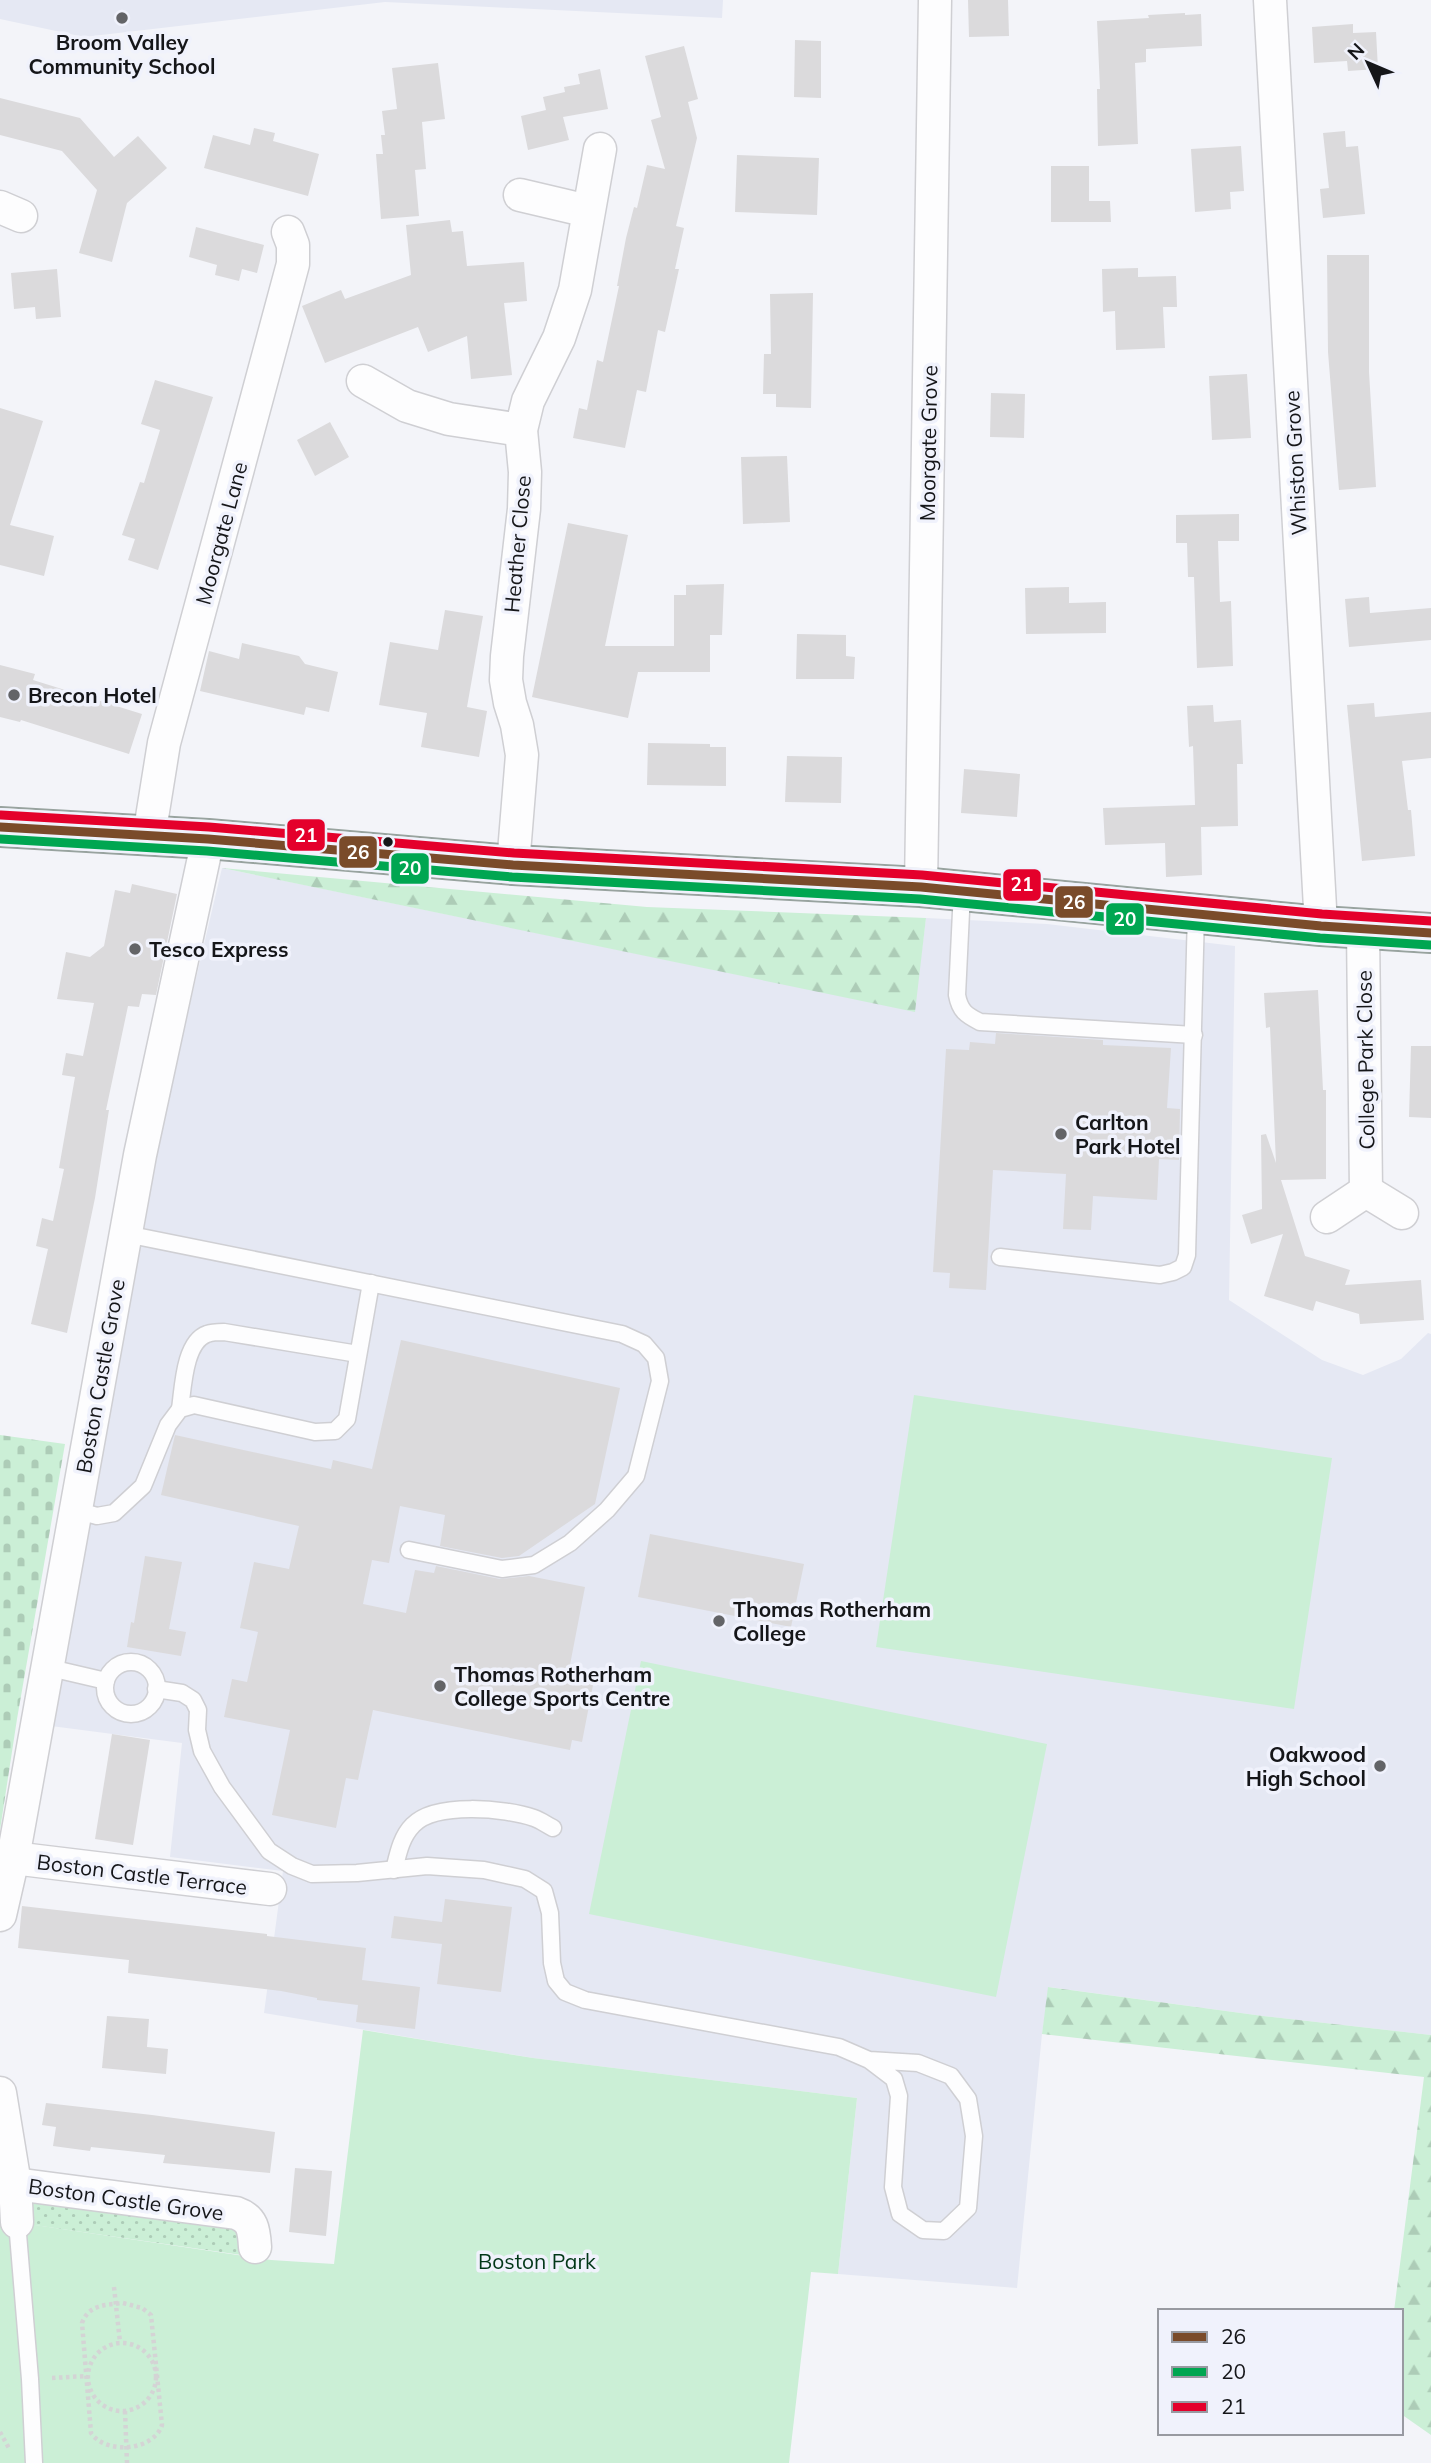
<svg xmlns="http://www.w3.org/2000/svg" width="1431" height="2463" font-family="Mulish,sans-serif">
<defs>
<pattern id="grass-dots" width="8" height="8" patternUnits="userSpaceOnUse" patternTransform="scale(1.75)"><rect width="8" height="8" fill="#cbefd6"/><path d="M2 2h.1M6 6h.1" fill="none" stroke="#adccb7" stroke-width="1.8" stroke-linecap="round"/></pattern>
<pattern id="forest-firs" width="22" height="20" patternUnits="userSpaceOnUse" patternTransform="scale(1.75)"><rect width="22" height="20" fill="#cbefd6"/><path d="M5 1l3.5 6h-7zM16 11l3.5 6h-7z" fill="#adccb7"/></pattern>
<pattern id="cemetery-stones" width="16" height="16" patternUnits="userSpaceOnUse" patternTransform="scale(1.75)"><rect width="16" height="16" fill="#cbefd6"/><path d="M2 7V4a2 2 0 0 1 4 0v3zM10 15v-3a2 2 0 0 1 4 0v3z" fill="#adccb7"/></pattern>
</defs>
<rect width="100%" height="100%" fill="#f3f4f9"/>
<g fill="#e5e8f3">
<polygon points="0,0 723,0 722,18 385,2 84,37 0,19"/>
<polygon points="222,868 914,1011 926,918 1047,924 1235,946 1229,1300 1322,1360 1363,1375 1401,1359 1428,1333 1431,1334 1431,2035 1263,2016 1049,1987 1042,2034 1017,2288 838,2274 857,2098 533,2058 264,2013 283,1871 170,1857 182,1743 51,1726 153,1161"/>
</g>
<polygon fill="url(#grass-dots)" points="34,2196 232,2220 248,2256 27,2224 26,2204"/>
<g fill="url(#forest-firs)">
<polygon points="222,868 647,907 926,918 915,1012"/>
<polygon points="1048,1987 1263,2016 1431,2035 1431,2435 1401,2414 1401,2311 1394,2311 1424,2077 1042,2034"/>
</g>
<polygon fill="url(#cemetery-stones)" points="0,1435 65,1444 17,1719 0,1830"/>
<g fill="#cbefd6">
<polygon points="914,1395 1332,1458 1294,1709 876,1647"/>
<polygon points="641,1661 1047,1744 996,1997 589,1914"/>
<polygon points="363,2030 533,2058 857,2098 838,2274 811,2272 789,2463 0,2463 0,2201 8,2221 271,2260 334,2264"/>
</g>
<g fill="#dbdadc">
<polygon points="968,0 1008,0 1009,36 969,37"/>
<polygon points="1185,13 1185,15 1201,14 1202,46 1146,49 1146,62 1135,63 1138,144 1098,146 1097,89 1100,89 1097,21 1149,18 1148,15"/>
<polygon points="1353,24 1353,33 1376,32 1378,69 1348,71 1347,61 1314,63 1312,27"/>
<polygon points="795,40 821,41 821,98 794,97"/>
<polygon points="684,46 698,99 688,102 697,138 676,226 684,228 675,269 679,269 665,332 658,330 646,392 637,390 625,448 573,438 579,408 587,410 597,360 603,362 619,286 617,286 626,238 634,207 637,208 647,165 665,169 651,120 661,117 645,56"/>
<polygon points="438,63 445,119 422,122 426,169 415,170 419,216 381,219 376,154 383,154 381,135 385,135 382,111 397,109 392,68"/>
<polygon points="600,69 608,109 563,117 569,140 528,150 521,116 546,110 543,97 565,92 564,87 580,84 578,74"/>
<polygon points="0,98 80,118 114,157 138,136 167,168 127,203 112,262 79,253 97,190 62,151 0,135"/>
<polygon points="254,128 275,133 273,141 319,154 308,196 204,168 213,135 250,145"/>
<polygon points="1345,131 1346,147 1358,146 1365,214 1323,218 1320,189 1329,188 1323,133"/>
<polygon points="1241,146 1244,191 1230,192 1231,209 1195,212 1191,149"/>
<polygon points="737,155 819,158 817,215 735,212"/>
<polygon points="1051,166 1089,166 1089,201 1110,201 1111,222 1051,222"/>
<polygon points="450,220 452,232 463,231 467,266 524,262 527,301 504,303 512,375 471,379 467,336 428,352 418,327 325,363 302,306 341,290 345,299 411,275 406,225"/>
<polygon points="196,227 264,245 257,273 242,269 239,281 215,275 217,265 189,257"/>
<polygon points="1327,255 1369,255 1369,372 1376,487 1339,490 1328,352"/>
<polygon points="1138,268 1138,277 1176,276 1177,307 1163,307 1165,348 1116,350 1115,311 1103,312 1102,269"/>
<polygon points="57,269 61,317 36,319 35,307 14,309 11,273"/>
<polygon points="813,293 811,408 776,407 776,394 763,394 764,354 771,354 770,294"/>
<polygon points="1247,374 1251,438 1212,440 1209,376"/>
<polygon points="155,380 213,397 158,570 128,560 135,539 122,535 140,482 144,483 160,430 141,424"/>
<polygon points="991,393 1025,394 1024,438 990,437"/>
<polygon points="0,408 43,421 10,525 54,536 44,576 0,565"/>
<polygon points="330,422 349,457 315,476 297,440"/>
<polygon points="787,456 790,522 743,524 741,457"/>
<polygon points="1239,514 1239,541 1218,541 1220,602 1231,601 1233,666 1197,668 1194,577 1188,577 1187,543 1176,543 1176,515"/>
<polygon points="568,523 628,535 605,646 674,646 674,595 686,595 686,585 724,584 722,635 710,635 710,672 638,672 628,718 532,697"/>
<polygon points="1069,587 1069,603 1106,602 1106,633 1026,634 1025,588"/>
<polygon points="1369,597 1370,613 1431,608 1431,640 1349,647 1345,599"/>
<polygon points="445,610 483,616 467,707 487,711 479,757 421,747 427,713 379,705 390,642 438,650"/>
<polygon points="797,634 846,635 846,656 855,657 854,679 796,679"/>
<polygon points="242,643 299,656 305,664 338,672 329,712 306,707 304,715 200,691 209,651 239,659"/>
<polygon points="0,665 35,674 33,680 142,714 129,754 21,720 20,722 0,717"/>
<polygon points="1374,703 1375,717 1431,712 1431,758 1402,761 1408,810 1411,810 1415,856 1362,861 1347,705"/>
<polygon points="1213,705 1214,722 1241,720 1243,764 1237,764 1238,826 1201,827 1202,875 1166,877 1165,843 1105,845 1103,808 1195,805 1193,746 1189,747 1187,706"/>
<polygon points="648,743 710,744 710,747 726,747 726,786 647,785"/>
<polygon points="787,756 842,757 841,803 785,802"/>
<polygon points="964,769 1020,774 1017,817 961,813"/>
<polygon points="132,884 177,894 156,995 142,994 139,1007 128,1006 106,1110 109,1110 95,1198 67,1333 31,1324 48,1249 36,1246 42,1218 53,1221 64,1169 59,1168 75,1077 62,1075 66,1053 83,1056 94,1003 57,999 66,952 90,957 104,946 115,890 130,893"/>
<polygon points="1318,990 1323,1090 1326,1090 1326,1179 1281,1180 1305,1256 1350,1270 1345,1285 1421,1280 1424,1320 1360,1324 1359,1314 1316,1301 1313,1311 1264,1296 1283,1234 1251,1244 1242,1215 1262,1209 1261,1135 1266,1134 1276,1163 1270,1027 1266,1028 1264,993"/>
<polygon points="996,1033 1103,1040 1103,1045 1171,1048 1167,1108 1180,1109 1179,1160 1159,1159 1157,1200 1093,1196 1091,1230 1063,1229 1066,1174 993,1170 986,1290 949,1288 950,1273 933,1272 946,1049 969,1050 970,1042 995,1044"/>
<polygon points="1411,1046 1431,1046 1431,1118 1409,1117"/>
<polygon points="401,1340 620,1388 595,1504 519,1556 502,1558 440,1546 445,1515 400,1506 389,1563 372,1560 363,1604 406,1613 415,1570 434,1573 436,1566 500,1579 529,1576 585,1587 569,1670 595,1675 582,1742 572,1740 570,1750 373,1710 358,1780 346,1778 336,1828 272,1815 290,1730 224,1717 232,1679 247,1682 258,1632 240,1628 254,1562 289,1569 299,1526 161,1495 175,1435 331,1469 333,1460 372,1469"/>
<polygon points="650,1534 804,1564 791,1627 638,1597"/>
<polygon points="145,1556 182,1562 169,1629 186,1632 181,1656 127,1647 131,1622 134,1623"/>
<polygon points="112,1734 150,1740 133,1845 95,1839"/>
<polygon points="445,1899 512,1907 501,1992 437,1984 442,1944 391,1938 394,1916 442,1922"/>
<polygon points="22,1906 267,1934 267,1936 366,1948 362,1980 420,1987 415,2029 356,2022 358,2005 317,2000 317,1998 281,1991 128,1973 129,1960 18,1948"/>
<polygon points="107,2016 149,2019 147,2047 168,2049 166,2074 102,2068"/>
<polygon points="46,2103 152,2115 275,2132 270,2173 163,2163 165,2155 91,2147 90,2151 53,2146 56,2127 42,2125"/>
<polygon points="295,2168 332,2171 326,2236 289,2232"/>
</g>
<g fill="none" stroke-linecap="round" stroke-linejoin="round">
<g stroke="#cfcfd3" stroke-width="19">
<g id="lane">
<path d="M962,891L957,995C960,1011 966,1015 980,1022L1194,1035"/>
<polyline points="126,1234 622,1334 644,1344 656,1358 660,1381 636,1476 607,1510 570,1543 534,1565 502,1569 409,1550"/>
<polyline points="1000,1257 1160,1275 1173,1272 1183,1267 1187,1255 1196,913"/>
<path d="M180,1409C183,1389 184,1342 207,1334C212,1332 219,1332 224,1332L358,1354"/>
<polyline points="75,1510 97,1516 114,1513 143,1486 168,1425 180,1409 194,1405 315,1432 335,1431 347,1419 371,1283"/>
<circle cx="131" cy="1688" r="26"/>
<polyline points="46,1667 106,1681"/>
<polyline points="156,1689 182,1693 193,1700 198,1710 197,1730 202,1751 222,1787 269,1851 292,1866 312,1874 357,1873 427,1866 484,1870 525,1879 544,1891 550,1913 552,1963 556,1981 565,1992 585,2000 839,2047 869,2060 894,2079 899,2096 893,2187 900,2214 923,2230 944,2231 968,2208 974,2136 968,2099 951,2076 918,2063 869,2060"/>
<path d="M394,1870C398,1854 401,1837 413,1825C435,1802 505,1808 534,1818C540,1820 547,1825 553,1828"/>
<polyline points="17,2222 30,2379 34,2463"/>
</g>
</g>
<g stroke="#cfcfd3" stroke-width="35">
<g id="street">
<polyline points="1270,0 1321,926"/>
<polyline points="520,195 588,211"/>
<polyline points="0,207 21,216"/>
<polyline points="363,381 407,406 449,419 521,430"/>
<polyline points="149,836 164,743 293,264 293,245 288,232"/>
<polyline points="513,865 522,755 517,725 510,703 506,680 507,656 524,509 525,472 521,430 528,401 559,338 575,290 600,149"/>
<polyline points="921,887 935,0"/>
<polyline points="1363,929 1366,1191"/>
<polyline points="1327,1217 1366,1191 1402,1213"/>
<polyline points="13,1858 270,1889"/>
<polyline points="0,1915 13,1858 140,1155 208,839"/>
<polyline points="0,2093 15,2184 17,2222"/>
<path d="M15,2184L236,2213C253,2219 254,2230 255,2247"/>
</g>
</g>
<g stroke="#98a39f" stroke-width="42">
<polyline id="primary" points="0,827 208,839 513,865 921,887 1321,926 1431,933"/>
</g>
<g stroke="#d4d4d5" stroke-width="4.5" stroke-dasharray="3.5 3.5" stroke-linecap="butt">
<polyline points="114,2287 120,2342"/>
<path d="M123,2303L142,2308L151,2315L162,2425C154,2451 106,2455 91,2433L82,2323C89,2304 106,2305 123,2303Z"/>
<circle cx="122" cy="2377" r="34"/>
<polyline points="52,2378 87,2376"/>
<polyline points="125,2411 127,2463"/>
<polyline points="0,2432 10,2450"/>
</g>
<use href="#lane" stroke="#fdfdfe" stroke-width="16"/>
<use href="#street" stroke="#fdfdfe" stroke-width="32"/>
<use href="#primary" stroke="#dfe5e2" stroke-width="38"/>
<g stroke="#f0f2fc" stroke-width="14">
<polyline id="bus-1" points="0,827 208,839 513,865 921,887 1321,926 1431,933"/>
</g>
<g stroke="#f0f2fc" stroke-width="14">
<polyline id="bus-2" points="0,839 207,851 512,877 920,899 1320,938 1430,945"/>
</g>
<g stroke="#f0f2fc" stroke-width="14">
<polyline id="bus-3" points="1,815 209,827 514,853 922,875 1322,914 1431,921"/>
</g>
<use href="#bus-1" stroke="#7a4b2a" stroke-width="9"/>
<use href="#bus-2" stroke="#00a651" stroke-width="9"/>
<use href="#bus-3" stroke="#e4002b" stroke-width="9"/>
</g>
<g fill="#636467" stroke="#f0f2fc" stroke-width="2.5">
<circle cx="122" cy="18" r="7"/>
<circle cx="14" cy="695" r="7"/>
<circle cx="135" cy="949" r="7"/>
<circle cx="1061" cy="1134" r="7"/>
<circle cx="719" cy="1621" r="7"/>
<circle cx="440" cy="1686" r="7"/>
<circle cx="1380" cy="1766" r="7"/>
</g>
<circle fill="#151619" stroke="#f0f2fc" stroke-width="2.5" cx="388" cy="842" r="6"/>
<g text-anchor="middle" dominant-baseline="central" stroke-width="7" stroke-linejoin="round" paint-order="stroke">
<g font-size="21" font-weight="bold" fill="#151619" stroke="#f0f2fc" text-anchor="start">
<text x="122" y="42" text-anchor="middle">Broom Valley<tspan x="122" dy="24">Community School</tspan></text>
<text x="28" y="695">Brecon Hotel</text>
<text x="149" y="949">Tesco Express</text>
<text x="1075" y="1122">Carlton<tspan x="1075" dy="24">Park Hotel</tspan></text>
<text x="733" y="1609">Thomas Rotherham<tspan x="733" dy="24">College</tspan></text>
<text x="454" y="1674">Thomas Rotherham<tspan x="454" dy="24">College Sports Centre</tspan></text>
<text x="1366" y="1754" text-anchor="end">Oakwood<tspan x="1366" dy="24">High School</tspan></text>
</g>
<g font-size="21" fill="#151619" stroke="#f0f2fc">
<text transform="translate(928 443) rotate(-89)">Moorgate Grove</text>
<text transform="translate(1295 463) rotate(-93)">Whiston Grove</text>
<text transform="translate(221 533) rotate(-75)">Moorgate Lane</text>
<text transform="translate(517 544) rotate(-85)">Heather Close</text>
<text transform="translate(1365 1060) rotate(-91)">College Park Close</text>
<text transform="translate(100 1376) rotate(-80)">Boston Castle Grove</text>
<text transform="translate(142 1874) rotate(7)">Boston Castle Terrace</text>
<text transform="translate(126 2199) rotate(8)">Boston Castle Grove</text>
</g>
<g font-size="21" fill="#023718" stroke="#f0f2fc">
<text x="537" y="2261">Boston Park</text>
</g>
</g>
<g stroke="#f0f2fc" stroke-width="2.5">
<rect x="286" y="818" width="40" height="34" rx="7" fill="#e4002b"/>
<rect x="338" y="835" width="40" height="34" rx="7" fill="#7a4b2a"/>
<rect x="390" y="852" width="40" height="33" rx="7" fill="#00a651"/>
<rect x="1002" y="868" width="40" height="34" rx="7" fill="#e4002b"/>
<rect x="1054" y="885" width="40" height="34" rx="7" fill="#7a4b2a"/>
<rect x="1105" y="902" width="40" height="34" rx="7" fill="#00a651"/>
</g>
<g font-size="19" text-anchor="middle" font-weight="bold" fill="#fff">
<text x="306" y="842">21</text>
<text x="358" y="859">26</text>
<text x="410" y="875">20</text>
<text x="1022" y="891">21</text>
<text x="1074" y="909">26</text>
<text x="1125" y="926">20</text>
</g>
<rect x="1158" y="2309" width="245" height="126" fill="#f0f2fc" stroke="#989aa1" stroke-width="2"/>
<rect x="1172" y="2332" width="35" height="10" fill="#7a4b2a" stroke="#989aa1" stroke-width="2"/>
<text x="1221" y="2344" font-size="21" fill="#151619">26</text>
<rect x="1172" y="2367" width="35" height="10" fill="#00a651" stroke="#989aa1" stroke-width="2"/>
<text x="1221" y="2379" font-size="21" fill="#151619">20</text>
<rect x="1172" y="2402" width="35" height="10" fill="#e4002b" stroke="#989aa1" stroke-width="2"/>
<text x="1221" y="2414" font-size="21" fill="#151619">21</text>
<g transform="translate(1368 63) rotate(314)" stroke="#f0f2fc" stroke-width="5" paint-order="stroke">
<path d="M0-5L12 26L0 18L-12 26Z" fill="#151619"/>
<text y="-10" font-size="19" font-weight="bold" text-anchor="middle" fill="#151619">N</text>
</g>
</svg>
